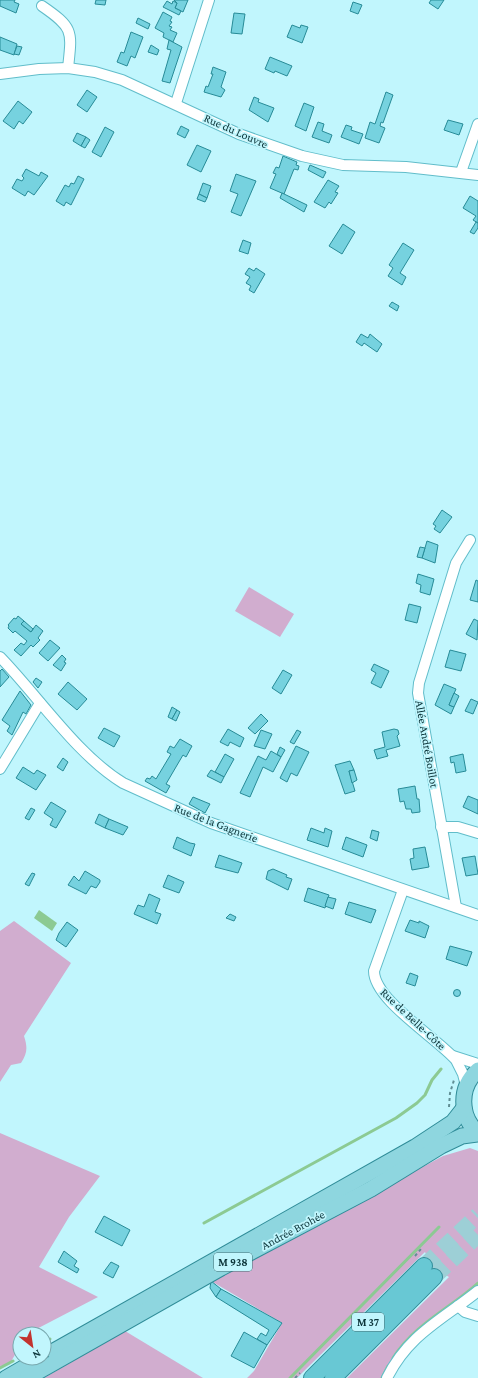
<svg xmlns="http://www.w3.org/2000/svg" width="478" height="1378" font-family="'Crimson Pro',serif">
<rect width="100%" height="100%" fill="#c1f6fd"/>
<g fill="#d1adcf">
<polygon points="249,587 294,614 280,637 235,611"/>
<path d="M14,921L71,963L24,1036C28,1048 27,1054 21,1063L11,1065L0,1082V931Z"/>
<polygon points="0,1133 100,1176 69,1217 39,1267 98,1297 27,1334 20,1334 20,1346 9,1365 0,1366"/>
<polygon points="470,1148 478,1151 478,1285 421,1326 401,1348 384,1378 347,1378 449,1277 432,1267 425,1252 297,1378 247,1378 254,1371 282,1323 211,1281 443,1156"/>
<polygon points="125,1331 203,1378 44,1378"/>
</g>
<polygon fill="#8cca93" points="39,910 57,923 52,931 34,918"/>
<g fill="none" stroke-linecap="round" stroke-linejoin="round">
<g stroke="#8cca93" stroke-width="3">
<polyline points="204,1223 396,1118 417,1103 425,1095 432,1080 441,1069"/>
<polyline points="44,1342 50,1339"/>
<path d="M393,1358C415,1324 449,1309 478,1283"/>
<polyline points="0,1368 13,1361"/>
<polyline points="290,1378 439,1227"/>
<polyline points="382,1378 388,1366"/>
</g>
</g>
<g fill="#76d2df" stroke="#278b97">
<polygon points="0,0 15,0 14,2 19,4 16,13 0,6"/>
<polygon points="96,0 106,0 105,5 95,4"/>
<polygon points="174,0 188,0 183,12 175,8 177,3"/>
<polygon points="431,0 444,0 438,9 429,3"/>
<polygon points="167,1 172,4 173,1 177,3 175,8 181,11 179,15 163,7"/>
<polygon points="353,2 362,5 358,14 350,11"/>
<polygon points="163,12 172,17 170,21 172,22 169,26 172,27 170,30 177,33 173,42 163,37 164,33 155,28"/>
<polygon points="234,13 245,14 242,34 231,33"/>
<polygon points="138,18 150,24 148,29 136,23"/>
<polygon points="292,25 300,28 301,25 308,27 302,43 287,37"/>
<polygon points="131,32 143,37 135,58 131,56 127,66 117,62 121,52 124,53"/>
<polygon points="0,37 17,44 14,55 0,50"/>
<polygon points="169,40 182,47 170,83 162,81 171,50 167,49"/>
<polygon points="151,45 159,50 157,55 148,52"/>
<polygon points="17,46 22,47 19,55 14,54"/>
<polygon points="270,57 292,66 287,76 275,71 274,73 265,69"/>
<polygon points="213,67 226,72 221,87 225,90 221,97 204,92 206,86 208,87 213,74 211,74"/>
<polygon points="87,90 97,97 87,112 77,105"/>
<polygon points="386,92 393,95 383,123 381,122 380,126 385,128 379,143 365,138 370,122 375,124"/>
<polygon points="254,97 259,99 258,102 274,108 268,122 249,110"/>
<polygon points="18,101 32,112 23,124 19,121 14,129 3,121"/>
<polygon points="304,103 314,107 306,131 295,126"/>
<polygon points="448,120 463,124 459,135 444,130"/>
<polygon points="318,122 324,124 322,131 332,135 329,143 312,137"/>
<polygon points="346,125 352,127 351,130 363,134 359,144 341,137"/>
<polygon points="181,126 189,130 185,138 177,134"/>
<polygon points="105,127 114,132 101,157 92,152"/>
<polygon points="77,133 86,137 81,146 73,141"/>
<polygon points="86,137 90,140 85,148 81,146"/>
<polygon points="197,145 211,151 201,172 187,165"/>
<polygon points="283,156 297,162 296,165 299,166 298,170 294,169 284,194 270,188 276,174 273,173 276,167 279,168"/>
<polygon points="310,165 326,172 323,178 308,170"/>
<polygon points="26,169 39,176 41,172 48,176 34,195 28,191 25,196 12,188 17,179 22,181 24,178 22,176"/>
<polygon points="236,174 256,181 241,216 231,212 238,194 230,191"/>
<polygon points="78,176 84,179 71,205 66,202 64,206 56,201 65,185 69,187 71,183 74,184"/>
<polygon points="328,180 339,186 335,192 338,193 331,204 329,202 325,208 314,202"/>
<polygon points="203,183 211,186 207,198 199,194"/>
<polygon points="282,193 307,205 304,212 280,198"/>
<polygon points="199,194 207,198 205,202 197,199"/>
<polygon points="470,196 478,201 478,223 473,220 476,216 463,208"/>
<polygon points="476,222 478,223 478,228 474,234 470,232"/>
<polygon points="343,224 355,232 342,254 329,246"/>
<polygon points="243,240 251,243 248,254 239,251"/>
<polygon points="403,243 414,250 400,273 406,277 402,285 388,276 393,268 389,265"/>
<polygon points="249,268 254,271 256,268 265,274 254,293 249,290 251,286 246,283 250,277 245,274"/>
<polygon points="392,302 399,306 397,311 389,306"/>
<polygon points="361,334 368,338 370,334 382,344 377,352 364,343 362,346 356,342"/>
<polygon points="442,510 452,517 440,533 434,529 436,526 433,524"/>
<polygon points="427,541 438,545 435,563 422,558"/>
<polygon points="420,547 425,548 422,558 417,557"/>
<polygon points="418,574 434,579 430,595 420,592 421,585 416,583"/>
<polygon points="476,580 478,581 478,602 470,600"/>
<polygon points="409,604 421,607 417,623 405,620"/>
<polygon points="18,616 24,621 21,624 31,632 36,625 43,631 38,638 40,640 33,647 31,645 21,656 14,650 21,643 24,645 27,641 15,631 13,633 8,628 9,626 8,625 14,618 16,619"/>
<polygon points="474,619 478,621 477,640 466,634"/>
<polygon points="24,621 33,629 31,632 21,624"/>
<polygon points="50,640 60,648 48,661 39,653"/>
<polygon points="450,650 466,654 461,671 445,667"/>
<polygon points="62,655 66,659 64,662 66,663 61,671 53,665"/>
<polygon points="374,664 389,671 381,688 371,683 376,673 371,670"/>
<polygon points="2,669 9,677 0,687 0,671"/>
<polygon points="283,670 292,675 281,694 272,688"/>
<polygon points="36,678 42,682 38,688 33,682"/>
<polygon points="68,682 87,699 77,710 58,694"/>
<polygon points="444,684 456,689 449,705 454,707 451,714 435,705"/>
<polygon points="20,691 31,705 26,714 23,712 12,735 7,731 10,726 2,720"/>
<polygon points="454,693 459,696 454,707 449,705"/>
<polygon points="471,699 478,702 473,714 465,711"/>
<polygon points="172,707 177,710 172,719 168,717"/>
<polygon points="177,710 180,712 176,721 172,719"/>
<polygon points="261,714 268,721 255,734 248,728"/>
<polygon points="104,728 120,736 114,747 98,738"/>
<polygon points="228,729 244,738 240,747 230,742 228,746 220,742"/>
<polygon points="394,729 398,730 399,734 397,736 400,746 386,750 388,756 377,759 374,750 385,747 382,732"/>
<polygon points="261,730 272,734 265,749 254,746"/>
<polygon points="297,730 301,732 294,744 290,742"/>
<polygon points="180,739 192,746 186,757 183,755 166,784 170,786 166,793 145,781 147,778 150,779 152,776 156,779 171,754 167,752 170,746 174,748"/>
<polygon points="296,746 309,752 297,776 291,773 287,782 280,778"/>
<polygon points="280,747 285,750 281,757 277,754"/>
<polygon points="271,751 281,757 273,772 263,767 250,797 240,793 258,756 266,760"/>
<polygon points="225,754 234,759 224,777 215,772"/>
<polygon points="463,754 466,771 456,773 454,762 451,763 450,757"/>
<polygon points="63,758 68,762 63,771 57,767"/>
<polygon points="350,761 354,770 349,771 355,791 345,794 335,765"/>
<polygon points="23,767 34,774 37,770 46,775 36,790 16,778"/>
<polygon points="211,770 224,777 221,783 207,776"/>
<polygon points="354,770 357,780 352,783 349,771"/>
<polygon points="415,786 417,799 419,799 420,812 412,813 411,809 406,809 404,801 400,802 398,789"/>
<polygon points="468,796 478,800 478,814 463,807"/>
<polygon points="193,797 210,804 205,813 189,804"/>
<polygon points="51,802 66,811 56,828 50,825 53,819 44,813"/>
<polygon points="31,808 35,810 29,820 25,818"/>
<polygon points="99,814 109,819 105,828 95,823"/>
<polygon points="109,819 128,827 123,835 105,828"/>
<polygon points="311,828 324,833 325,828 332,831 328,847 307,840"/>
<polygon points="372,830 379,832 377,841 370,838"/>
<polygon points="177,837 190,843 195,844 191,856 173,848"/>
<polygon points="346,837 367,845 363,857 342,849"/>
<polygon points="425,847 429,867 412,870 410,859 414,858 413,849"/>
<polygon points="219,855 242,863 238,873 215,867"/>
<polygon points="475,856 478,874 466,876 462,858"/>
<polygon points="273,869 287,875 286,877 292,879 288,890 266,879 268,871"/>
<polygon points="85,871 100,880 100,882 96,888 91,886 86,894 68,885 74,876 79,881"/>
<polygon points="32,873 35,874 29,886 25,884"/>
<polygon points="168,875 184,882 179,893 163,887"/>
<polygon points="308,888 329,895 325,908 304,901"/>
<polygon points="149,894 160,899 155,912 161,914 157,924 134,914 138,905 144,907"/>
<polygon points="328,897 336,899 333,909 325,906"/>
<polygon points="349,902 376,910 371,923 345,914"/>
<polygon points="230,914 236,917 234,921 226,918"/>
<polygon points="410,920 419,923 419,921 429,926 425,938 405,931"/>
<polygon points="67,922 78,930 66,947 56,940 59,933"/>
<polygon points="450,946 472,952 467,966 446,959"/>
<polygon points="410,973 418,976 415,986 406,983"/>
<circle cx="457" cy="993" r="3.5"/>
<polygon points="104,1216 130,1230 122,1246 95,1232"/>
<polygon points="64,1251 77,1261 74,1266 79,1269 77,1273 58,1262"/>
<polygon points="111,1262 119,1266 113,1278 103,1273"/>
<polygon points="211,1281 221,1289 216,1297 210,1288"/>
<polygon points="221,1289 282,1323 267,1345 257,1339 261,1333 266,1336 269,1330 216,1297"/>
<polygon points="244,1332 267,1345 254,1368 231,1356"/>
</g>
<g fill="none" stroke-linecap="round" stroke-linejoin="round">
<g stroke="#9dcfd6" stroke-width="16" stroke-dasharray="16 8" stroke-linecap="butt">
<polyline points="424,1266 478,1215"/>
<polyline points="434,1277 478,1235"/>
</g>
<g stroke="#61bdca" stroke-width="12">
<g id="minor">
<path d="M42,6C74,28 72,31 68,68"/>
<polyline points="0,74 39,69 68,68 95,72 122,80 239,134 302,156 343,165 406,167 478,175"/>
<polyline points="176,103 209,0"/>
<polyline points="461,172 478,124"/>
<path d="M0,657C38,696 77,755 123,783L211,823L478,915"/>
<polyline points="0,769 40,703"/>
<polyline points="441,827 458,827 478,833"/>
<path d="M403,890L374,971C374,1000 437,1038 456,1060L463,1074L466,1086"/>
<polyline points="456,907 418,693 419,683 456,563 470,540"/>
<polyline points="453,1056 478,1064"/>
<polyline points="458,1306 465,1312 478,1316"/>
<path d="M387,1378C409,1334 442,1320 478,1291"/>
</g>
</g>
<g stroke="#2f8c98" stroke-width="17">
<g id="primary">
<path d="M478,1070C459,1087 459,1116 478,1133"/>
<polyline points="54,1351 415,1147 453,1122 464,1108"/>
<polyline points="6,1378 37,1360"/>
<polyline points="27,1378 221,1268 371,1189 441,1146 462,1136 478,1134"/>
</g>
</g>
<g stroke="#2f8c98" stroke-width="18">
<g id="trunk">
<polyline points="312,1378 424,1266"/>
<polyline points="333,1378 434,1277"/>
</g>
</g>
<g stroke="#608f95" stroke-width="2" stroke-dasharray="3 3" stroke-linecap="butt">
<polyline points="449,1107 450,1093 454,1080"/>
<polyline points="415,1256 421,1249"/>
<polyline points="295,1378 300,1373"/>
</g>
<use href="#minor" stroke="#fff" stroke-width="10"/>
<use href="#primary" stroke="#8ed6df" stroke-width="15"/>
<use href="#trunk" stroke="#68c8d4" stroke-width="16"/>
</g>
<g text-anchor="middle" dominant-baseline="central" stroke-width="3.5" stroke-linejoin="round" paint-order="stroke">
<g fill="#c1f6fd" stroke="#426f74" stroke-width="1">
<rect x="214" y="1253" width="38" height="18" rx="3"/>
<rect x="352" y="1313" width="32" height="18" rx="3"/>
</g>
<g font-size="11" font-weight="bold" fill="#0c353a">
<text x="233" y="1262">M 938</text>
<text x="368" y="1322">M 37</text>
</g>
<g font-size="12" fill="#0c353a" stroke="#c1f6fd">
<text transform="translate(236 131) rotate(24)">Rue du Louvre</text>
<text transform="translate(427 744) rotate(80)">Allée André Boillot</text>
<text transform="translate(216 823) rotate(21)">Rue de la Gagnerie</text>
<text transform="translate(413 1019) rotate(43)">Rue de Belle-Côte</text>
<text transform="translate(293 1230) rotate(-28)">Andrée Brohée</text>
</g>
</g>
<g transform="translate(32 1346) rotate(150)"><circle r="19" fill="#c1f6fd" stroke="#79a9af"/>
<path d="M0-3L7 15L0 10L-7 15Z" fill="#c2342f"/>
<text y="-6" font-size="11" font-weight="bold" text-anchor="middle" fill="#0c353a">N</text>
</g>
</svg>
